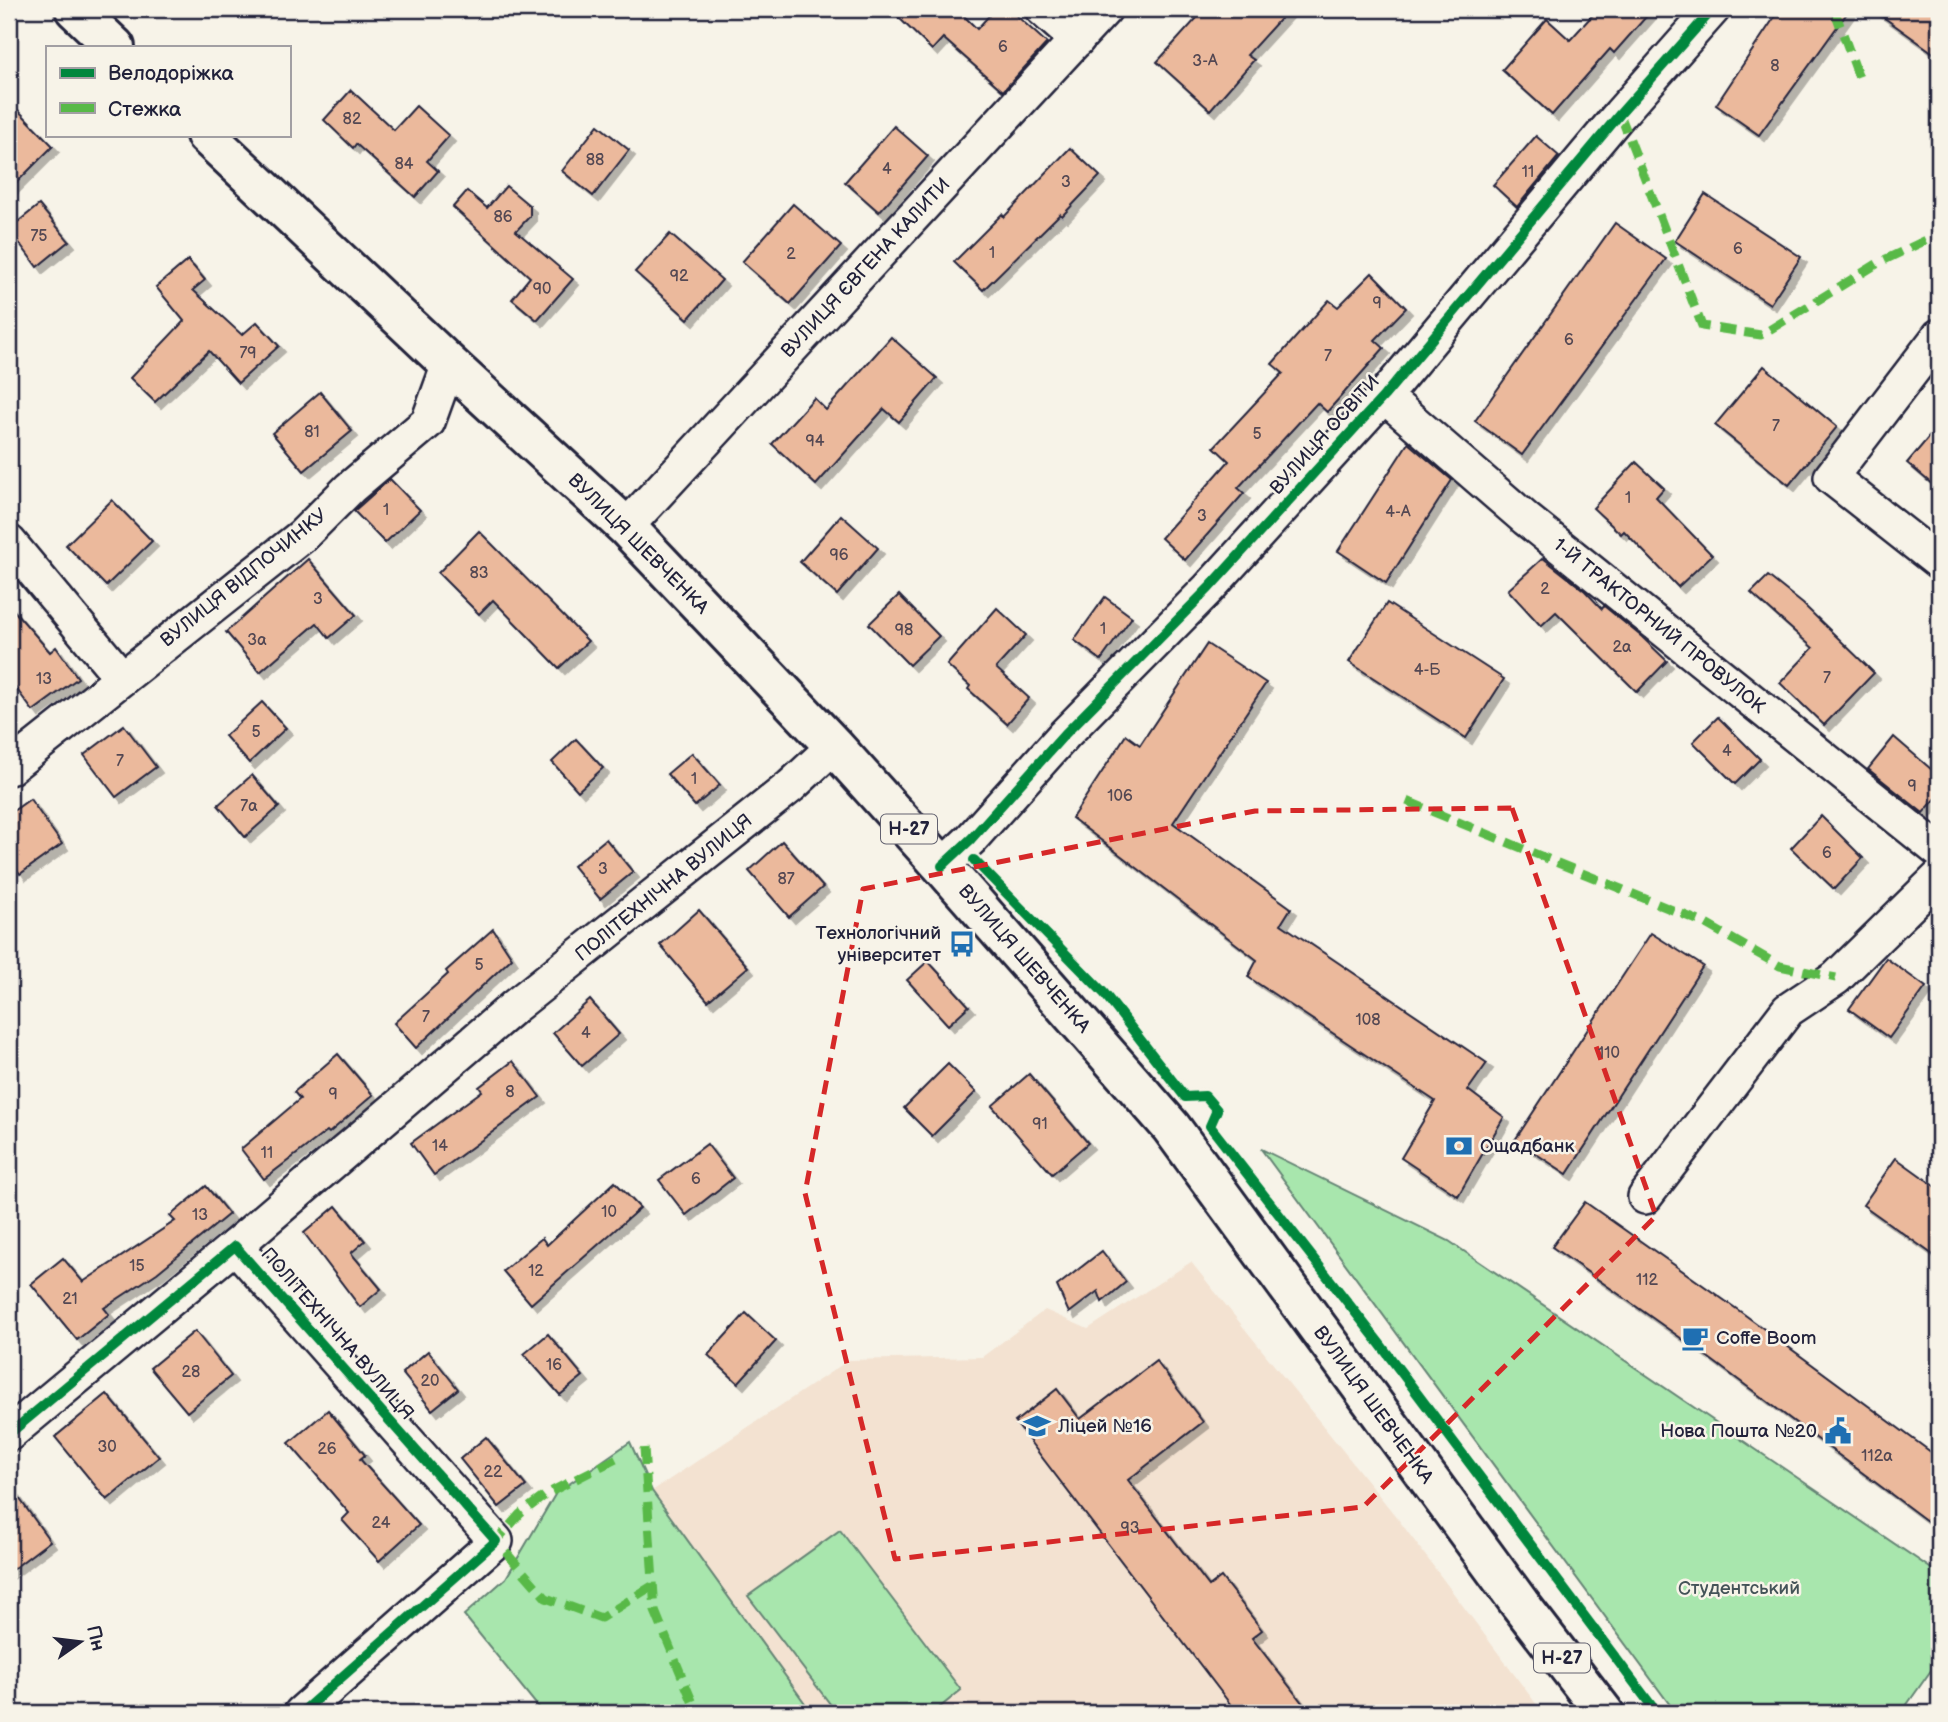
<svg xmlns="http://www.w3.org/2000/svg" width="1948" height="1722" font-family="'Balsamiq Sans',sans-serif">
<defs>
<filter id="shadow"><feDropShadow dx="6" dy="6" stdDeviation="0" flood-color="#0004"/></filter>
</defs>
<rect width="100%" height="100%" fill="#f7f3e8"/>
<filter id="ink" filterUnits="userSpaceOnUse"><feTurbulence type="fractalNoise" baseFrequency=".0143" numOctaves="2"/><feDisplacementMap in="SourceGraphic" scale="14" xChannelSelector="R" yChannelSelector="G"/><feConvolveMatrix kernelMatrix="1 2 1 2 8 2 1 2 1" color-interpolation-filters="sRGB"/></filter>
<g filter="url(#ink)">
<polygon fill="#f3e2d1" points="1191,1262 1398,1519 1543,1713 812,1713 652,1491 849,1360 982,1357 1045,1310 1088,1329"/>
<g fill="#a8e6ad" stroke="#658474" stroke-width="2">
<polygon points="1261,1149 1449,1241 1939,1574 1939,1659 1901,1713 1676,1713"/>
<polygon points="630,1442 652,1491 812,1713 543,1713 464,1615 506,1578 556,1493"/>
<polygon points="840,1530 961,1690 933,1713 837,1713 748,1596"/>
</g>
<g fill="#ebb99c" stroke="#22223b" stroke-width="2" filter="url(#shadow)">
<polygon points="890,9 957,9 977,29 995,9 1009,9 1047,43 1003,91 943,38 932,50"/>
<polygon points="1205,9 1289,9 1247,55 1254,60 1210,110 1157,62"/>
<polygon points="1598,9 1653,9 1614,53 1610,49 1552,115 1502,70 1547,19 1570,40"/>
<polygon points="1780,9 1850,9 1759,135 1716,105"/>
<polygon points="1872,9 1939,9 1939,57"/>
<polygon points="351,90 394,130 416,106 449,136 427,161 438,171 415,197 356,144 353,148 324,120"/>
<polygon points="9,101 53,146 9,190"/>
<polygon points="598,125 629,150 593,196 562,171"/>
<polygon points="894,126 928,156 879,212 845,182"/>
<polygon points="1536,136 1559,156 1517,207 1493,185"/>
<polygon points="1070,148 1100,176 1062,216 1060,214 983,290 954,262 1002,214 1004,217"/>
<polygon points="506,186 530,206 530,216 516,231 573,279 537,320 512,299 530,277 453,207 467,191 487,208"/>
<polygon points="1705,194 1801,257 1770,304 1675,241"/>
<polygon points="793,204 841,246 790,304 742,262"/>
<polygon points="39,205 69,241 37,267 9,229"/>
<polygon points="1615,223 1666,259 1522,455 1475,421"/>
<polygon points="670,234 722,280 688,319 635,272"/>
<polygon points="188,260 205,280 193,290 242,335 257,322 279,346 238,383 209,351 155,402 130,378 184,321 156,287"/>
<polygon points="1372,273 1406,308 1375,340 1384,348 1327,412 1317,403 1238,488 1244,493 1185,560 1161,538 1229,461 1214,447 1283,373 1272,364 1329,300 1338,307"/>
<polygon points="891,337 937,378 899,422 884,409 816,485 772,444 814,398 826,410"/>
<polygon points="1764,366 1837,427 1789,485 1715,425"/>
<polygon points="320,392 352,431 304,471 272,433"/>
<polygon points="1939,425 1939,490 1907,463"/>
<polygon points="1408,443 1452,480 1386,583 1338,551"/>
<polygon points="1636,462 1664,488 1656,497 1712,555 1678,587 1624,531 1621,534 1593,508"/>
<polygon points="390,479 420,510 385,543 354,511"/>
<polygon points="112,500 152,541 106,586 66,545"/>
<polygon points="841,515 878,548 837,595 800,562"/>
<polygon points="479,531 588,641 559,668 493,600 479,614 438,573"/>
<polygon points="1543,558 1585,591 1602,609 1604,606 1642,637 1667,661 1637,692 1556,612 1541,626 1508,590"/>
<polygon points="308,559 356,615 329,638 317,623 260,672 226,632"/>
<polygon points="1768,576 1803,604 1874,673 1824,725 1780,683 1813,648 1751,593"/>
<polygon points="899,595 939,636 909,665 869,624"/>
<polygon points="1105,597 1132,617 1101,660 1074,640"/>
<polygon points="1387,603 1504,679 1466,738 1349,662"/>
<polygon points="9,605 50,652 56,647 78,678 33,711 9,679"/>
<polygon points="997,608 1026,635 996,668 1029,698 1007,724 968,689 970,686 947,665"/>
<polygon points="1207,644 1266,683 1173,823 1291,908 1281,924 1487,1063 1468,1090 1504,1117 1458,1196 1401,1158 1435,1101 1248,977 1257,960 1072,818 1126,735 1140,745"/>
<polygon points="262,702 286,728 249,763 225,736"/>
<polygon points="1718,717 1760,759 1735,784 1693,742"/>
<polygon points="124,725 156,767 116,797 84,755"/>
<polygon points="1894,737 1939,776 1939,795 1923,813 1868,769"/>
<polygon points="576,739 603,768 578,791 552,762"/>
<polygon points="692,753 720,785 695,806 667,774"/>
<polygon points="252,775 279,807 245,837 218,805"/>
<polygon points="30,799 62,844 20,874 9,858 9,814"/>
<polygon points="1821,816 1863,858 1834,889 1791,848"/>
<polygon points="606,839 633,872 600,899 573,866"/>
<polygon points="782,841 823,887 789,917 749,871"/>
<polygon points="699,910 748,967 708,1001 660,945"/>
<polygon points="493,929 512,958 416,1048 394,1023 448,974 446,971"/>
<polygon points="1651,933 1703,966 1567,1174 1515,1140"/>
<polygon points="1886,958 1926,987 1889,1038 1849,1009"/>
<polygon points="928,961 969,1006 948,1025 907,980"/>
<polygon points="590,1000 619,1034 582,1066 553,1033"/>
<polygon points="338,1054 373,1095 329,1133 327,1131 264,1179 241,1149 300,1099 294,1092"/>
<polygon points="513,1061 540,1097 434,1175 411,1143 482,1091 479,1087"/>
<polygon points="948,1064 976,1092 932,1136 904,1108"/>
<polygon points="1029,1074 1088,1143 1052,1174 992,1106"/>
<polygon points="707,1144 733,1178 686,1215 659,1180"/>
<polygon points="1896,1158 1939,1189 1939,1259 1863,1205"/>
<polygon points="615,1182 640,1208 531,1304 503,1271 542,1238 547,1245"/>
<polygon points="206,1186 229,1214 157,1273 104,1308 109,1314 77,1340 31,1284 63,1258 83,1282 175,1221 170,1216"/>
<polygon points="1585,1202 1741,1312 1939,1458 1939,1530 1709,1358 1552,1247"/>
<polygon points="336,1206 365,1241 351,1253 381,1289 360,1307 304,1233"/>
<polygon points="1102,1251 1126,1282 1102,1302 1098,1291 1069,1313 1057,1286"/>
<polygon points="746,1313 776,1341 738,1383 708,1355"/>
<polygon points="195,1331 231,1376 187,1412 150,1368"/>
<polygon points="548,1334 583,1376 560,1395 524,1354"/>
<polygon points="428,1351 458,1389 432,1410 402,1373"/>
<polygon points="1156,1361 1203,1422 1128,1480 1209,1586 1221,1577 1262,1630 1252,1638 1310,1713 1237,1713 1015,1422 1057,1389 1080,1419"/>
<polygon points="107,1394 159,1457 107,1500 55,1437"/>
<polygon points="328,1410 365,1455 360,1459 419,1525 379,1561 342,1520 349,1513 289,1443"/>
<polygon points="486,1437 526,1486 499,1507 460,1459"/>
<polygon points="9,1484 50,1541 9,1572"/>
</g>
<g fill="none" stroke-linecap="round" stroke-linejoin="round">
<g stroke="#22223b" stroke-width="38">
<g id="minor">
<polyline points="1042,9 1077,40"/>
<polyline points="1939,336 1831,477 1939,562"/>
<polyline points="1384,396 1526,519 1939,851"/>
<polyline points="626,527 1105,9"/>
<polyline points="9,542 122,678"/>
<polyline points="9,768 302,536 350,488 428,422 449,364"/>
<polyline points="942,866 971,839 1064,735 1209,588 1384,396 1620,114 1713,9"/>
<polyline points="1645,1197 1788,1010 1836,978 1939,877"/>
<polyline points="235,1246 515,1006 791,786 834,746"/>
<polyline points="9,1434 235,1246 496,1541 301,1713"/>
</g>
</g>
<g stroke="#22223b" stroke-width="44">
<g id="major">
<polyline points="75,9 115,47"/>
<polyline points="206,135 449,364 626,527 834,746 942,866 1171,1127 1520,1604 1604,1713"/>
</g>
</g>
<use href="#minor" stroke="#f7f3e8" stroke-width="33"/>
<use href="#major" stroke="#f7f3e8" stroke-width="38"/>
<g stroke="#58b947" stroke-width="9" stroke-dasharray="18 9" stroke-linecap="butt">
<polyline points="1834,9 1861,83"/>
<polyline points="1620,114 1702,326 1761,335 1880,262 1939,234"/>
<polyline points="1407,801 1704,923 1780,966 1836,978"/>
<polyline points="644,1448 655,1611 697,1713"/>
<polyline points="616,1459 548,1493 520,1514 496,1541 546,1598 601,1618 652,1586"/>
</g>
<g stroke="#f7f3e8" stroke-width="15">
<g id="cycleway">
<polyline points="974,860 1104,993 1185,1097 1205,1096 1217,1110 1210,1126 1380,1344 1657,1713"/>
<polyline points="942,866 971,839 1064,735 1209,588 1384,396 1620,114 1713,9"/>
<polyline points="9,1434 235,1246 496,1541 301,1713"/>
</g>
</g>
<use href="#cycleway" stroke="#00873e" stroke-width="10"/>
</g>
</g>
<path fill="none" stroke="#d62828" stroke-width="5" stroke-dasharray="14 9" stroke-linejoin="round" d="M1512,808L1656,1216L1363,1507L895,1559L805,1193L863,889L1255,811Z"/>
<defs>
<g id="bus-bare" transform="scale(2.1)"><path d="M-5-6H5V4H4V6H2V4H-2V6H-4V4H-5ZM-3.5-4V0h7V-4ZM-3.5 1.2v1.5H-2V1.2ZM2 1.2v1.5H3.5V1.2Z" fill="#1f6fb2" stroke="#f7f3e8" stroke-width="2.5" paint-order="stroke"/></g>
<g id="bank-bare" transform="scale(2.1)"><path d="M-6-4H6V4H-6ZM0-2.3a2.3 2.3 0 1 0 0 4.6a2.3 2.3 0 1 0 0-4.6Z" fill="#1f6fb2" stroke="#f7f3e8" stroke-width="2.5" paint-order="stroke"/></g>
<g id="cafe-bare" transform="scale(2.1)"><path d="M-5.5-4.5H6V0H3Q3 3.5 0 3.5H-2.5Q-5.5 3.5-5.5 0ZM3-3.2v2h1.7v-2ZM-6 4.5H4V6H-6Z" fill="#1f6fb2" stroke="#f7f3e8" stroke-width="2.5" paint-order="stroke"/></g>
<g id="school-bare" transform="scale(2.1)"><path d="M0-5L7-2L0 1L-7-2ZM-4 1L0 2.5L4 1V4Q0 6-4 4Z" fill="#1f6fb2" stroke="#f7f3e8" stroke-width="2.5" paint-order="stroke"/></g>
<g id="civic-bare" transform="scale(2.1)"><path d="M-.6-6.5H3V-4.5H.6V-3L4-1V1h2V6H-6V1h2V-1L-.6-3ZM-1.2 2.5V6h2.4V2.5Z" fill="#1f6fb2" stroke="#f7f3e8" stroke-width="2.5" paint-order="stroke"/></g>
</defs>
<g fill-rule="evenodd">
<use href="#bus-bare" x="962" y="944"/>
<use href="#bank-bare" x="1459" y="1146"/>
<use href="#cafe-bare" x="1695" y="1338"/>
<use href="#school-bare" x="1037" y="1426"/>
<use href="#civic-bare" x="1838" y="1431"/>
</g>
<g text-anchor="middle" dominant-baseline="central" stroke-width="5" stroke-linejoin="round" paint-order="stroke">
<g font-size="16" fill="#544853">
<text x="1003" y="47">6</text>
<text x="1205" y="61">3-А</text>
<text x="1775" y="66">8</text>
<text x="352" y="119">82</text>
<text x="595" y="160">88</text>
<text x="404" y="164">84</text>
<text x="887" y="169">4</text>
<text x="1528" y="172">11</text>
<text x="1066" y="182">3</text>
<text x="503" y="217">86</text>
<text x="39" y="236">75</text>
<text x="1738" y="249">6</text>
<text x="992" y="253">1</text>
<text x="791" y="254">2</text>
<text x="679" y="276">92</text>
<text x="542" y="289">90</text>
<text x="1377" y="303">9</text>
<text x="1569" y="340">6</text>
<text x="248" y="353">79</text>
<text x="1328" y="356">7</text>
<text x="1776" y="426">7</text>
<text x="312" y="432">81</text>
<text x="1257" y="434">5</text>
<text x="815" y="441">94</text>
<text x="1628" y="498">1</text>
<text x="386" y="510">1</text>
<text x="1398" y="512">4-А</text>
<text x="1202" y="516">3</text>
<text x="839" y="555">96</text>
<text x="479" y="573">83</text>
<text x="1545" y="589">2</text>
<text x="318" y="599">3</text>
<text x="1103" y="629">1</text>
<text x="904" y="630">98</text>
<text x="257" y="640">3а</text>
<text x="1622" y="647">2а</text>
<text x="1427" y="670">4-Б</text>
<text x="1827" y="678">7</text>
<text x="44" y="679">13</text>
<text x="256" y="732">5</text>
<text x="1727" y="751">4</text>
<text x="120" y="761">7</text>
<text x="694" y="779">1</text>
<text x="1912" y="786">9</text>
<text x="1120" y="796">106</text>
<text x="249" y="806">7а</text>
<text x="1827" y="853">6</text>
<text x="603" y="869">3</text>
<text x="786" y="879">87</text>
<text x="479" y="965">5</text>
<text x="426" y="1017">7</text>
<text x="1368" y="1020">108</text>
<text x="586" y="1033">4</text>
<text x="1609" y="1053">110</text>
<text x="510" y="1092">8</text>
<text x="333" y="1094">9</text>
<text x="1040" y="1124">91</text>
<text x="440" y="1146">14</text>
<text x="267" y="1153">11</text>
<text x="696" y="1179">6</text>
<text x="609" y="1212">10</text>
<text x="200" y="1215">13</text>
<text x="137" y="1266">15</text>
<text x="536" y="1271">12</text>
<text x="1647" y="1280">112</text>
<text x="70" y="1299">21</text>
<text x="554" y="1365">16</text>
<text x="191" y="1372">28</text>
<text x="430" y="1381">20</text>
<text x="107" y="1447">30</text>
<text x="327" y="1449">26</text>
<text x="1877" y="1456">112а</text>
<text x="493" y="1472">22</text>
<text x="381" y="1523">24</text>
<text x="1130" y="1528">93</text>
</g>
<g fill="#f7f3e8" stroke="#62616f" stroke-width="2">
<rect x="881" y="814.5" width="56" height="29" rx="5"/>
<rect x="1534" y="1643.5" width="56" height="29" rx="5"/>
</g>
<g font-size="18" font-weight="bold" fill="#22223b">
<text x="909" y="829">Н-27</text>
<text x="1562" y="1658">Н-27</text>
</g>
<g font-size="19" fill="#22223b" stroke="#f7f3e8">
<text transform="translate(866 268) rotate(-47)">ВУЛИЦЯ ЄВГЕНА КАЛИТИ</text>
<text transform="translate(1325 435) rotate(-48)">ВУЛИЦЯ ОСВІТИ</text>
<text transform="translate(638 544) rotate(45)">ВУЛИЦЯ ШЕВЧЕНКА</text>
<text transform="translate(244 578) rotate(-39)">ВУЛИЦЯ ВІДПОЧИНКУ</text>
<text transform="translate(1659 626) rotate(39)">1-Й ТРАКТОРНИЙ ПРОВУЛОК</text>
<text transform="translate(664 888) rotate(-39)">ПОЛІТЕХНІЧНА ВУЛИЦЯ</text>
<text transform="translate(1024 959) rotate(49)">ВУЛИЦЯ ШЕВЧЕНКА</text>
<text transform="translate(337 1334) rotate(49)">ПОЛІТЕХНІЧНА ВУЛИЦЯ</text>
<text transform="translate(1373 1405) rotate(54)">ВУЛИЦЯ ШЕВЧЕНКА</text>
</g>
<g font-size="19" fill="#22223b" stroke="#f7f3e8" text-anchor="start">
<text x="941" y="933" text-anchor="end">Технологічний<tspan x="941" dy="22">університет</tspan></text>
<text x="1480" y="1146">Ощадбанк</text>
<text x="1716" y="1338">Coffe Boom</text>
<text x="1058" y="1426">Ліцей №16</text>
<text x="1817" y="1431" text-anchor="end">Нова Пошта №20</text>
</g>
<g font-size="19" fill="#445358" stroke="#f7f3e8">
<text x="1739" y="1588">Студентський</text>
</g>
</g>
<rect width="1948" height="1722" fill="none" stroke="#f7f3e8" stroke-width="35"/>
<rect x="18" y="18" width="1913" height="1687" fill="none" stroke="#22223b" stroke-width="2.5" filter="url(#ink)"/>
<rect x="46" y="46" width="245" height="91" fill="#f7f3e8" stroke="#a29fa3" stroke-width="2"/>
<rect x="60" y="68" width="35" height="10" fill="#00873e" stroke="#a29fa3" stroke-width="2"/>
<text x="108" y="80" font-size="21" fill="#22223b">Велодоріжка</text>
<rect x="60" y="103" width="35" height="10" fill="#58b947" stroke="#a29fa3" stroke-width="2"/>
<text x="108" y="116" font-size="21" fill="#22223b">Стежка</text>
<g transform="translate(80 1642) rotate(76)" stroke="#f7f3e8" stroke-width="5" paint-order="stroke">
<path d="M0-5L12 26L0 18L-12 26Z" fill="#22223b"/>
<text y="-10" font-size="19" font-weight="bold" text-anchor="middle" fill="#22223b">Пн</text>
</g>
</svg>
